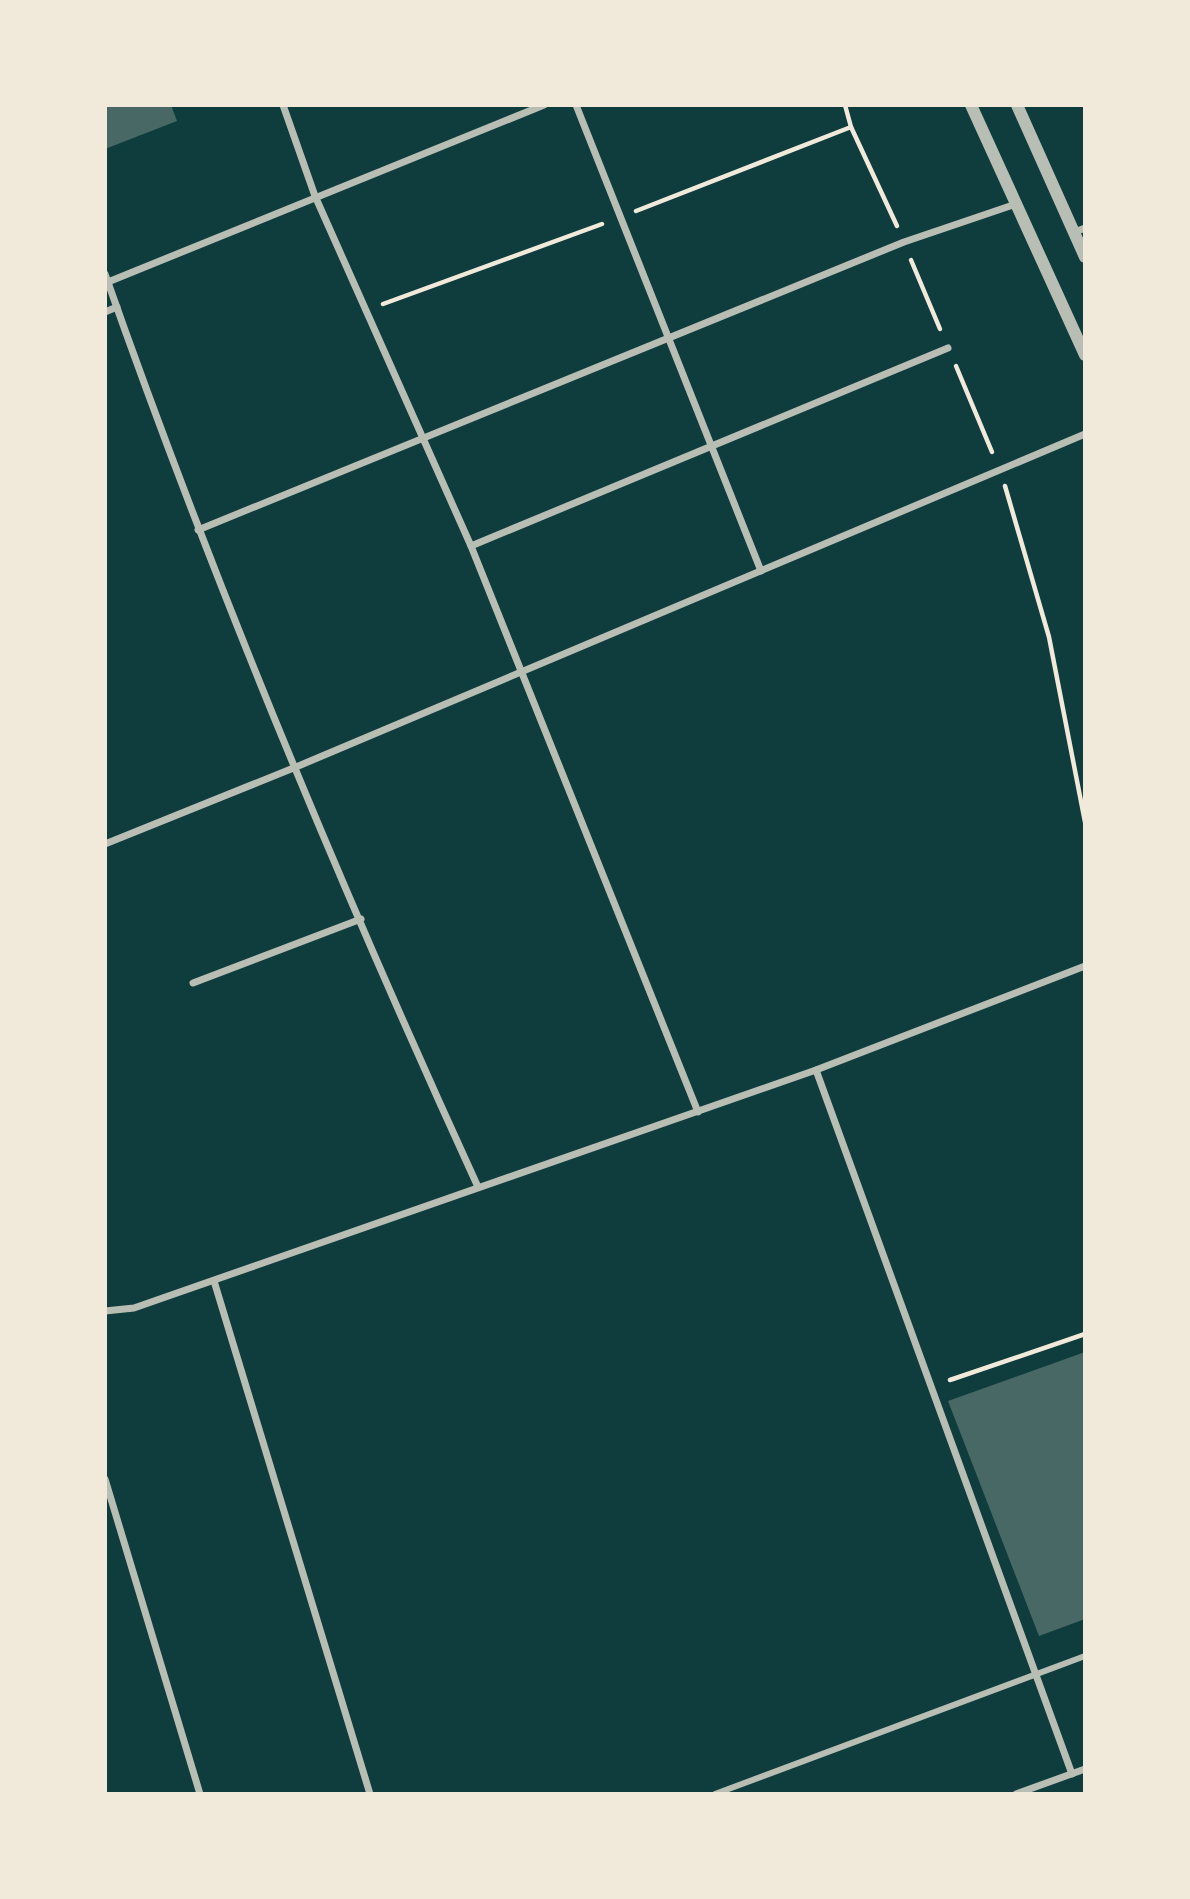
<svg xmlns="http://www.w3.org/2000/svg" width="1190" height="1899" font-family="'Exo 2',sans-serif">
<rect width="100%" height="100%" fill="#0f3d3e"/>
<g fill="#486865">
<polygon points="105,105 171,105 177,121 105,149"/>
<polygon points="1085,1352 1085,1619 1039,1636 948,1401"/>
</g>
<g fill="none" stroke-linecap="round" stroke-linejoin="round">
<g stroke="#f1e9da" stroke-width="4.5">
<polyline points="845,105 851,127 897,226"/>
<polyline points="636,211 851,127"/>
<polyline points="911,260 940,329"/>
<polyline points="383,304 602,224"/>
<polyline points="956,366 992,452"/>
<polyline points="1005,486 1049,637 1085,822"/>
<polyline points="950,1380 1085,1334"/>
</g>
<polyline stroke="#b8beb3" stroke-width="6" points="715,1794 1085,1656"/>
<g stroke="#b8beb3" stroke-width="7">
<polyline points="283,105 315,196 471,546 698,1112"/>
<polyline points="576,105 761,571"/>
<polyline points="1075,232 1085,228"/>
<path d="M105,274C214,584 341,888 478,1187"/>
<polyline points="108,282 544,105"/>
<polyline points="105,312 117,307"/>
<polyline points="198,530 904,242 1016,204"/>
<polyline points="471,546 948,348"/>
<polyline points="105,844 296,767 1085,434"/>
<polyline points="193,983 361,919"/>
<polyline points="816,1070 1072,1774"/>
<polyline points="214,1281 370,1794"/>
<polyline points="105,1311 134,1308 816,1070 1085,966"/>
<polyline points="105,1479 200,1794"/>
<polyline points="1016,1794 1085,1769"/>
</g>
<g stroke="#b8beb3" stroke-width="12">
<polyline points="971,105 1085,355"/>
<polyline points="1017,105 1085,257"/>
</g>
</g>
<rect width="1190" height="1899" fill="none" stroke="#f1e9da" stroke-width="214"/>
</svg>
